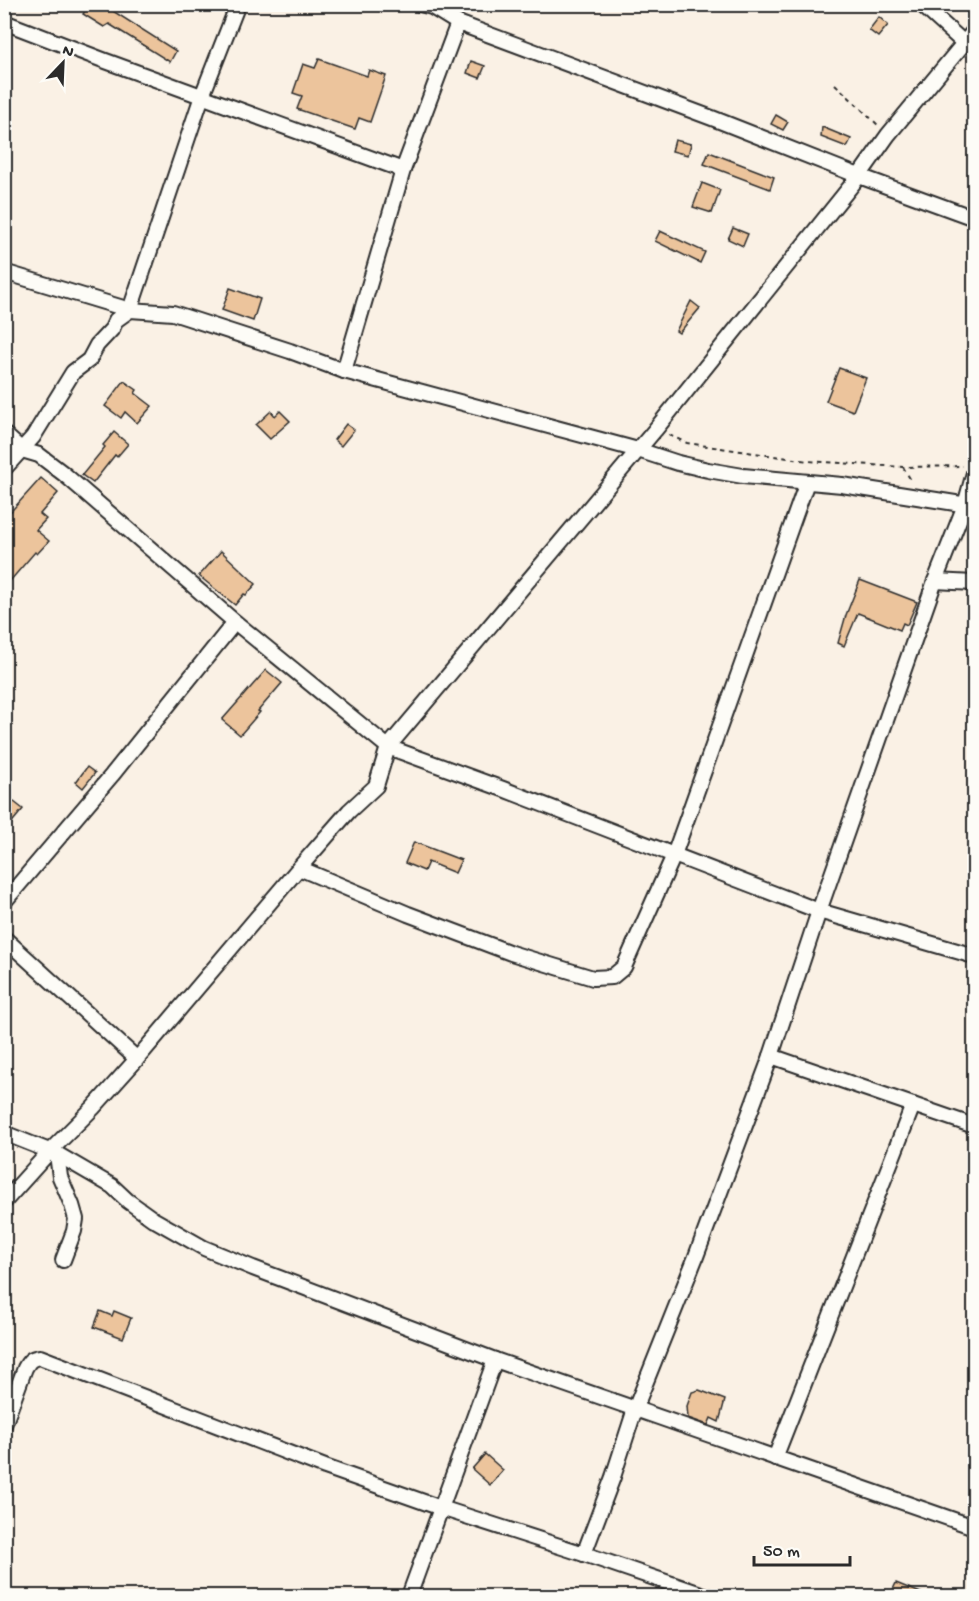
<svg xmlns="http://www.w3.org/2000/svg" width="979" height="1601" font-family="'Gochi Hand',sans-serif">
<rect width="100%" height="100%" fill="#faf1e5"/>
<filter id="ink" filterUnits="userSpaceOnUse"><feTurbulence type="fractalNoise" baseFrequency=".0167" numOctaves="2"/><feDisplacementMap in="SourceGraphic" scale="12" xChannelSelector="R" yChannelSelector="G"/><feConvolveMatrix kernelMatrix="1 2 1 2 8 2 1 2 1" color-interpolation-filters="sRGB"/></filter>
<g filter="url(#ink)">
<g fill="#ecc49c" stroke="#2b2b2b" stroke-width="1.5">
<polygon points="89,4 102,4 176,51 170,62 109,24 104,27 83,14"/>
<polygon points="879,17 888,25 878,37 869,30"/>
<polygon points="319,59 367,76 369,70 386,76 370,122 359,118 355,129 297,109 302,96 293,93 303,64 315,68"/>
<polygon points="471,61 485,66 480,78 467,73"/>
<polygon points="776,115 788,122 783,130 771,124"/>
<polygon points="822,127 851,139 847,147 821,137"/>
<polygon points="675,140 691,144 688,155 672,151"/>
<polygon points="709,152 774,177 770,189 704,164"/>
<polygon points="702,183 720,190 712,213 693,207"/>
<polygon points="733,228 748,234 743,246 728,239"/>
<polygon points="660,231 705,252 700,263 655,241"/>
<polygon points="230,288 260,299 253,321 222,310"/>
<polygon points="691,301 700,308 679,333 676,331"/>
<polygon points="839,368 866,378 853,411 826,401"/>
<polygon points="124,381 137,390 135,393 152,406 137,423 125,412 121,418 105,406"/>
<polygon points="271,411 275,416 280,411 290,421 270,439 256,425"/>
<polygon points="346,424 354,430 341,446 334,440"/>
<polygon points="114,432 128,444 117,457 115,455 93,483 82,475 105,447 103,445"/>
<polygon points="41,478 58,493 40,514 46,519 36,530 49,541 37,554 35,552 10,581 4,576 4,519"/>
<polygon points="221,551 256,584 246,595 244,594 235,605 199,576"/>
<polygon points="860,580 917,602 907,625 903,623 900,630 858,613 844,646 838,643 846,615"/>
<polygon points="266,670 282,683 258,711 260,712 240,735 222,720"/>
<polygon points="87,767 95,773 83,788 76,782"/>
<polygon points="9,798 23,809 4,832 4,804"/>
<polygon points="414,842 461,860 455,873 428,862 424,871 405,863"/>
<polygon points="100,1311 112,1316 114,1311 131,1318 123,1338 94,1327"/>
<polygon points="699,1390 725,1400 719,1422 711,1418 708,1425 688,1418 687,1406 692,1392"/>
<polygon points="485,1454 503,1470 490,1485 472,1469"/>
<polygon points="896,1583 928,1596 890,1596"/>
</g>
<g fill="none" stroke-linecap="round" stroke-linejoin="round">
<g stroke="#2b2b2b" stroke-width="18">
<g id="minor">
<polyline points="420,4 432,7 458,23 712,118 859,176 974,218"/>
<polyline points="921,4 964,43"/>
<polyline points="4,22 103,60 403,170"/>
<polyline points="4,272 130,310 173,313 290,351 344,371 638,450 678,463 708,470 743,476 842,485 974,506"/>
<polyline points="344,371 403,170 458,23"/>
<polyline points="4,434 22,450 39,455 64,474 235,622 388,747 503,789 819,911 974,956"/>
<polyline points="4,469 33,437 73,372 89,360 97,345 112,329 116,320 130,310 202,96 238,4"/>
<polyline points="935,581 974,583"/>
<polyline points="299,868 408,914 511,953 593,978 612,977 624,967 674,855 807,482"/>
<polyline points="4,902 112,775 235,622"/>
<polyline points="4,938 137,1059"/>
<polyline points="771,1056 974,1126"/>
<polyline points="4,1133 57,1154 112,1186 128,1201 153,1219 204,1248 253,1268 495,1360 974,1527"/>
<polyline points="57,1154 60,1177 72,1205 76,1219 74,1231 63,1260"/>
<polyline points="4,1202 50,1151 93,1108 137,1059 299,868 349,811 376,786 388,747 655,430 859,176 888,135 974,31"/>
<path d="M4,1425L25,1368C29,1361 31,1358 40,1357L325,1467L441,1508L584,1554L707,1596"/>
<polyline points="775,1458 913,1105"/>
<polyline points="584,1554 613,1477 635,1409 695,1259 771,1056 819,911 935,581 965,505 974,473"/>
<polyline points="409,1596 495,1360"/>
</g>
</g>
<g stroke="#2b2b2b" stroke-width="2" stroke-dasharray="4.5 4.5" stroke-linecap="butt">
<polyline points="835,84 880,127"/>
<polyline points="669,435 687,443 808,461 903,467 963,466"/>
<polyline points="903,467 912,482"/>
</g>
<use href="#minor" stroke="#fdfcf7" stroke-width="14"/>
</g>
</g>
<rect width="979" height="1601" fill="none" stroke="#fdfcf7" stroke-width="24"/>
<rect x="12" y="12" width="955" height="1577" fill="none" stroke="#2b2b2b" stroke-width="2" filter="url(#ink)"/>
<g transform="translate(63 63) rotate(23)" stroke="#fdfcf7" stroke-width="4.5" paint-order="stroke">
<path d="M0-4.5L10 22L0 15L-10 22Z" fill="#2b2b2b"/>
<text y="-9" font-size="16" font-weight="bold" text-anchor="middle" fill="#2b2b2b">N</text>
</g>
<path d="M754 1556v9h96v-9" fill="none" stroke="#2b2b2b" stroke-width="3"/>
<text x="763" y="1556" font-size="18" fill="#2b2b2b" stroke="#fdfcf7" stroke-width="4.5" paint-order="stroke">50 m</text>
</svg>
